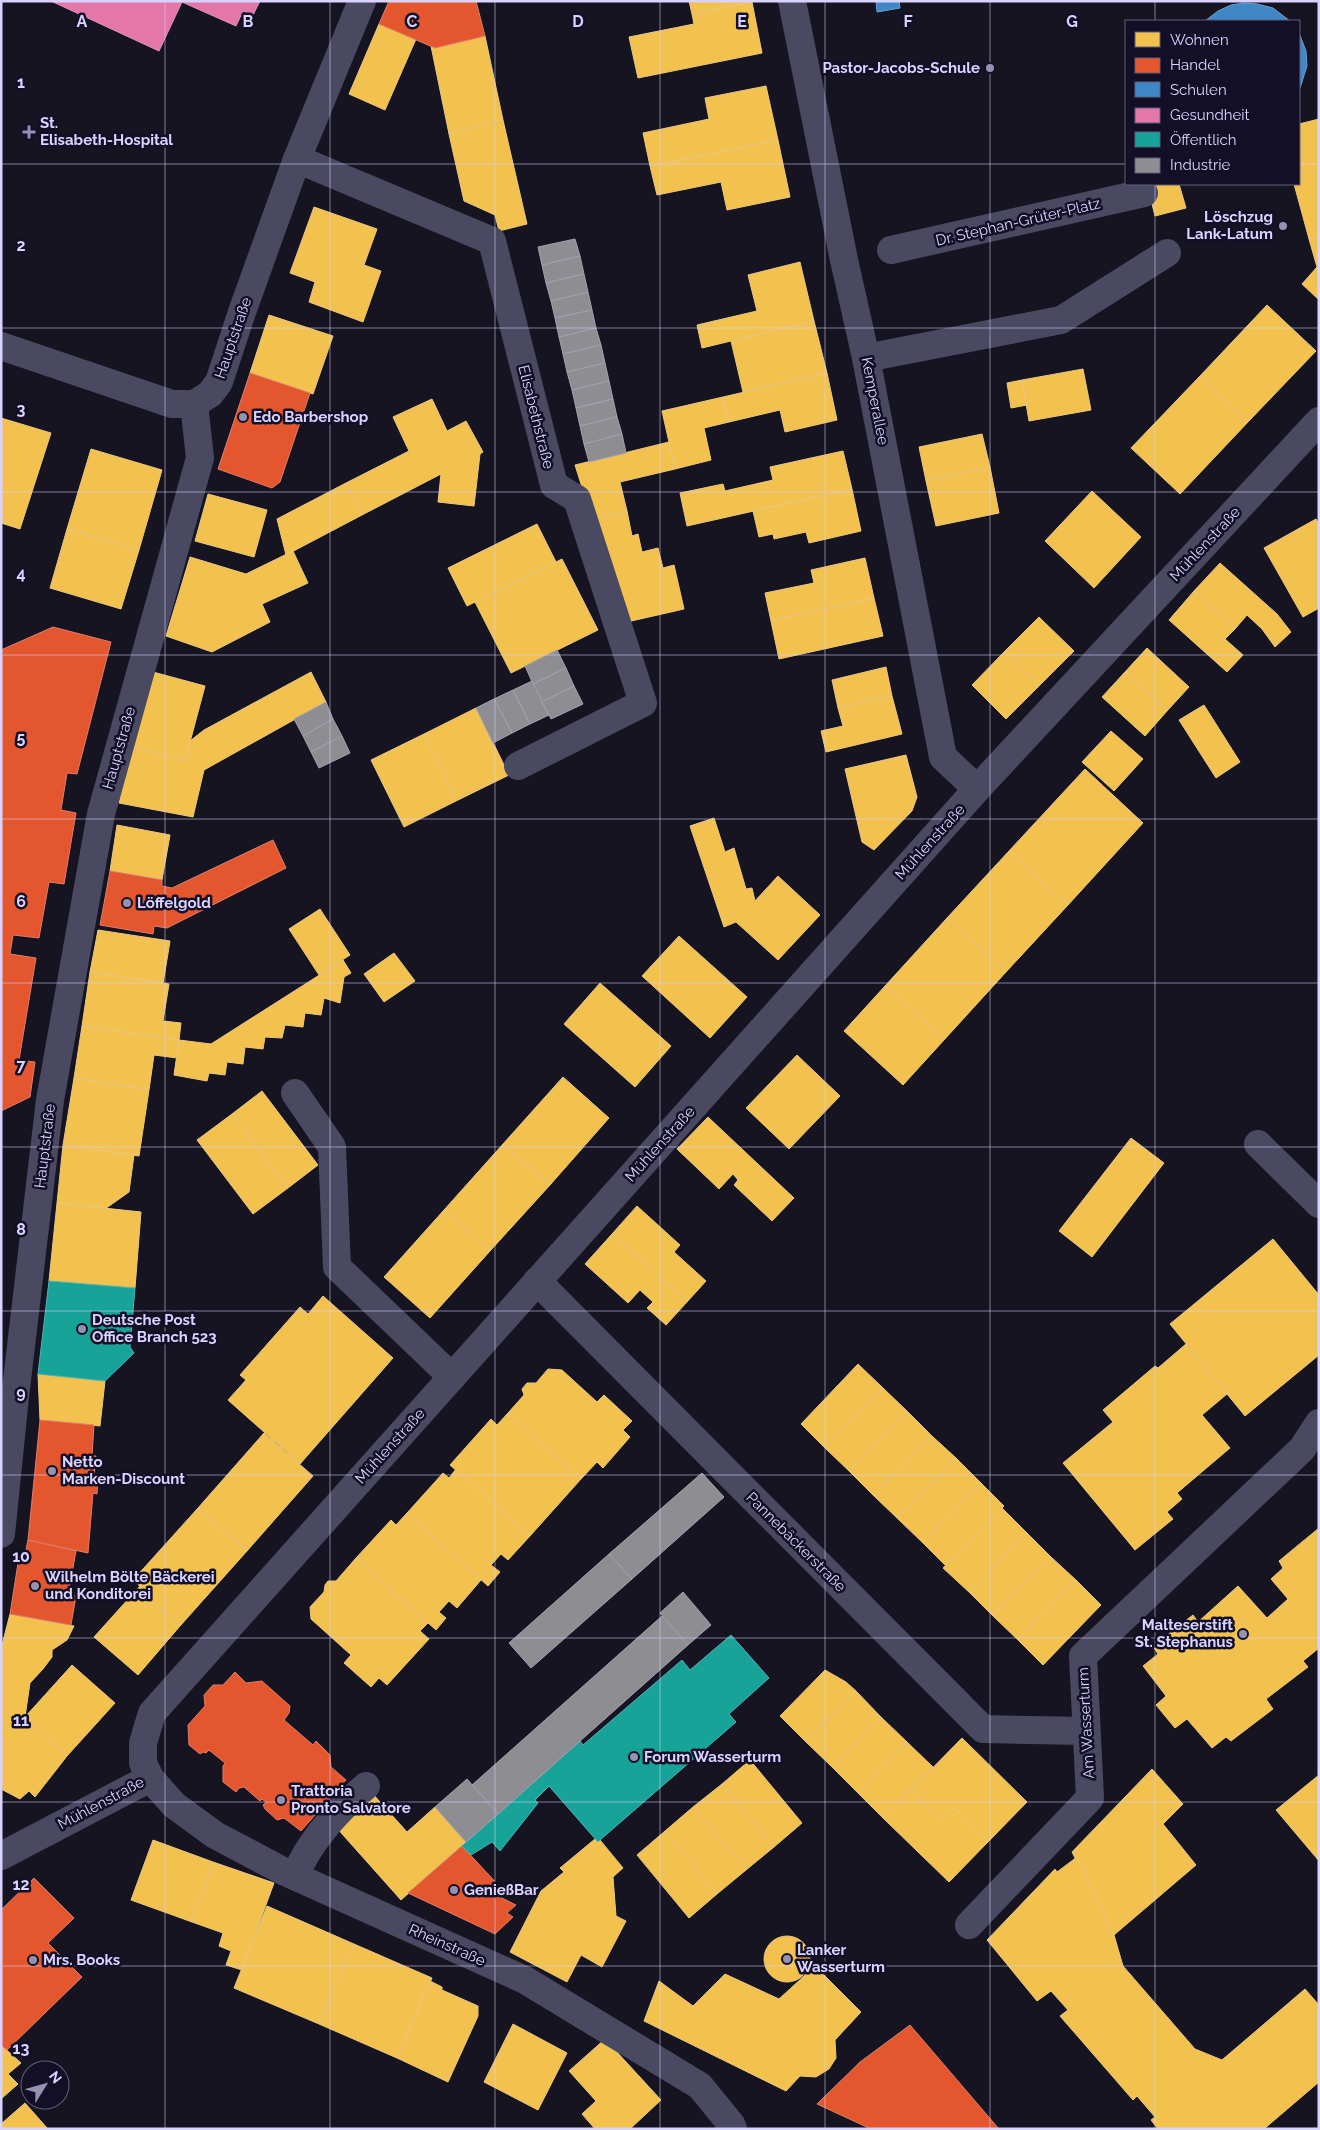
<svg xmlns="http://www.w3.org/2000/svg" width="1320" height="2130" font-family="Raleway,sans-serif">
<rect width="100%" height="100%" fill="#161421"/>
<g fill="#f2c14e" stroke="#eac783">
<polygon points="689,1 752,1 752,2 692,14"/>
<polygon points="752,2 762,53 638,78 629,37 694,24 692,14"/>
<polygon points="379,24 416,39 385,110 349,94"/>
<polygon points="485,36 503,120 449,134 431,46 435,48"/>
<polygon points="766,86 778,140 650,166 643,133 709,119 705,98"/>
<polygon points="1319,119 1319,237 1309,239 1294,184 1299,184 1299,124"/>
<polygon points="503,120 527,224 499,231 495,215 464,201 449,134"/>
<polygon points="778,140 790,197 727,210 721,182 657,195 650,166"/>
<polygon points="1147,184 1179,184 1186,208 1155,216"/>
<polygon points="314,207 377,229 364,265 381,271 363,322 309,302 315,282 290,273"/>
<polygon points="1319,237 1319,300 1302,284 1317,267 1309,239"/>
<polygon points="800,262 814,321 702,348 697,325 757,311 748,275"/>
<polygon points="1267,305 1316,351 1248,422 1200,376"/>
<polygon points="269,315 333,336 313,394 250,373"/>
<polygon points="814,321 827,373 743,392 731,341"/>
<polygon points="1083,369 1091,410 1029,421 1022,380"/>
<polygon points="827,373 837,420 785,432 780,410 729,422 723,397"/>
<polygon points="1200,376 1248,422 1180,494 1131,448"/>
<polygon points="1022,380 1027,405 1011,408 1007,383"/>
<polygon points="723,397 729,422 704,428 711,460 675,469 662,411"/>
<polygon points="432,399 447,431 466,421 483,452 480,454 474,506 438,502 441,474 362,515 346,483 409,451 393,417"/>
<polygon points="1,418 51,433 20,529 1,523"/>
<polygon points="982,434 990,467 926,481 919,447"/>
<polygon points="669,442 675,469 620,482 627,511 592,519 575,465"/>
<polygon points="91,449 162,470 139,550 67,529"/>
<polygon points="843,451 852,489 687,526 680,493 723,484 725,491 773,480 770,467"/>
<polygon points="990,467 999,513 936,526 926,481"/>
<polygon points="346,483 362,515 286,555 277,519"/>
<polygon points="852,489 861,531 809,543 806,532 774,539 773,534 759,537 753,511"/>
<polygon points="1092,491 1141,537 1094,588 1045,541"/>
<polygon points="208,494 267,510 254,557 195,541"/>
<polygon points="627,511 632,536 638,534 642,552 658,548 663,568 674,565 684,609 627,622 592,519"/>
<polygon points="1316,519 1319,524 1319,608 1303,617 1264,548"/>
<polygon points="537,524 556,562 467,606 448,568"/>
<polygon points="67,529 139,550 121,609 50,588"/>
<polygon points="293,551 308,583 262,604 270,622 212,652 166,636 190,557 246,574"/>
<polygon points="865,558 874,598 771,621 765,593 814,583 811,570"/>
<polygon points="562,559 598,630 511,673 475,602"/>
<polygon points="1220,563 1277,614 1291,632 1275,647 1262,629 1247,615 1235,629 1194,591"/>
<polygon points="1194,591 1235,629 1225,639 1243,655 1227,672 1169,620"/>
<polygon points="874,598 883,636 779,659 771,621"/>
<polygon points="1039,617 1074,651 1039,686 1005,651"/>
<polygon points="1147,648 1189,687 1167,711 1125,672"/>
<polygon points="1005,651 1039,686 1006,719 972,685"/>
<polygon points="886,667 892,696 838,708 832,680"/>
<polygon points="153,672 205,686 185,761 133,747"/>
<polygon points="311,672 326,702 204,770 193,817 119,803 133,747 185,761 190,741 204,730"/>
<polygon points="1125,672 1167,711 1145,736 1102,697"/>
<polygon points="892,696 902,734 826,752 821,731 843,726 838,708"/>
<polygon points="1204,705 1240,762 1216,778 1179,720"/>
<polygon points="476,708 509,775 456,801 424,734"/>
<polygon points="1111,731 1143,759 1114,791 1082,762"/>
<polygon points="424,734 456,801 404,827 371,760"/>
<polygon points="906,755 917,797 912,811 874,850 862,842 845,769"/>
<polygon points="1085,769 1143,823 1068,905 1009,851"/>
<polygon points="714,818 725,852 734,848 746,889 752,888 755,901 778,876 820,915 778,960 736,922 724,927 690,826"/>
<polygon points="117,825 170,835 162,880 110,871"/>
<polygon points="1009,851 1068,905 1006,972 947,918"/>
<polygon points="320,909 350,955 319,975 289,929"/>
<polygon points="947,918 1006,972 944,1040 885,986"/>
<polygon points="98,930 170,941 163,984 90,972"/>
<polygon points="679,936 747,997 710,1038 642,976"/>
<polygon points="394,953 415,981 384,1002 364,974"/>
<polygon points="343,960 351,973 344,977 340,1003 324,998 321,1015 305,1013 303,1027 285,1025 282,1038 265,1037 263,1049 245,1047 243,1064 227,1062 225,1075 209,1073 207,1081 174,1075 179,1040 211,1044"/>
<polygon points="90,972 169,984 163,1021 181,1023 179,1040 82,1026"/>
<polygon points="600,983 671,1046 635,1087 564,1024"/>
<polygon points="885,986 944,1040 903,1085 844,1031"/>
<polygon points="82,1026 179,1040 177,1058 154,1055 149,1090 74,1078"/>
<polygon points="797,1055 840,1096 789,1149 746,1108"/>
<polygon points="563,1077 609,1118 550,1185 503,1144"/>
<polygon points="74,1078 149,1090 139,1156 63,1145"/>
<polygon points="262,1091 318,1165 288,1188 232,1114"/>
<polygon points="232,1114 288,1188 253,1214 197,1140"/>
<polygon points="708,1117 794,1198 772,1221 734,1185 738,1180 733,1174 719,1189 677,1149"/>
<polygon points="1131,1138 1164,1163 1092,1257 1059,1231"/>
<polygon points="503,1144 550,1185 490,1251 444,1210"/>
<polygon points="63,1145 134,1155 129,1192 105,1209 57,1203"/>
<polygon points="57,1203 141,1212 135,1288 49,1281"/>
<polygon points="637,1206 680,1245 674,1252 706,1281 687,1302 612,1234"/>
<polygon points="444,1210 490,1251 430,1318 384,1277"/>
<polygon points="612,1234 687,1302 666,1325 647,1308 653,1302 640,1290 628,1303 585,1264"/>
<polygon points="1273,1239 1319,1295 1319,1355 1245,1416 1170,1324"/>
<polygon points="323,1296 393,1358 300,1464 228,1400 246,1380 240,1375 300,1307 308,1314"/>
<polygon points="1186,1344 1227,1394 1202,1415 1230,1448 1177,1493 1182,1499 1167,1512 1173,1519 1135,1550 1063,1463 1113,1422 1103,1410 1155,1366 1158,1368"/>
<polygon points="858,1364 883,1388 825,1448 801,1424"/>
<polygon points="548,1369 562,1370 597,1402 604,1395 632,1421 623,1430 630,1437 603,1468 597,1462 581,1479 508,1413 524,1395 522,1389 527,1383 536,1383"/>
<polygon points="38,1374 105,1381 100,1426 40,1420"/>
<polygon points="883,1388 907,1411 849,1471 825,1448"/>
<polygon points="907,1411 932,1436 874,1496 849,1471"/>
<polygon points="508,1413 581,1479 530,1536 450,1465 491,1419 497,1425"/>
<polygon points="264,1433 313,1476 247,1551 198,1508"/>
<polygon points="932,1436 956,1458 897,1518 874,1496"/>
<polygon points="956,1458 981,1483 923,1543 897,1518"/>
<polygon points="456,1469 530,1536 508,1560 501,1554 491,1565 500,1572 488,1586 407,1513 443,1473 449,1478"/>
<polygon points="981,1483 1004,1506 946,1566 923,1543"/>
<polygon points="198,1508 247,1551 180,1626 149,1599 134,1579"/>
<polygon points="1002,1508 1027,1533 970,1593 943,1568"/>
<polygon points="407,1513 481,1580 457,1608 449,1601 439,1612 446,1618 436,1630 356,1558 391,1520 396,1525"/>
<polygon points="1319,1528 1319,1648 1303,1661 1308,1667 1266,1699 1273,1709 1231,1741 1226,1737 1212,1748 1187,1719 1175,1728 1156,1705 1166,1696 1143,1666 1158,1654 1153,1646 1193,1615 1198,1622 1238,1586 1267,1618 1288,1599 1271,1579 1283,1568 1279,1561"/>
<polygon points="1027,1533 1051,1557 993,1616 970,1593"/>
<polygon points="1051,1557 1076,1580 1018,1640 993,1616"/>
<polygon points="356,1558 428,1623 420,1631 429,1639 387,1685 379,1678 371,1687 344,1663 351,1655 311,1619 310,1607 324,1592 325,1585 328,1581 336,1581"/>
<polygon points="1076,1580 1101,1605 1043,1665 1018,1640"/>
<polygon points="140,1586 149,1599 180,1626 138,1675 94,1637"/>
<polygon points="10,1614 74,1626 67,1640 52,1650 52,1657 43,1669 30,1683 25,1717 67,1756 35,1797 29,1791 20,1799 1,1789 1,1649"/>
<polygon points="72,1665 115,1703 67,1756 25,1717"/>
<polygon points="825,1670 846,1682 856,1691 806,1742 780,1716"/>
<polygon points="856,1691 881,1717 832,1767 806,1742"/>
<polygon points="881,1717 907,1742 858,1793 832,1767"/>
<polygon points="962,1738 1027,1802 988,1842 954,1808 942,1820 911,1790"/>
<polygon points="907,1742 933,1767 883,1818 858,1793"/>
<polygon points="750,1760 802,1823 774,1847 722,1784"/>
<polygon points="1152,1769 1183,1804 1163,1824 1196,1865 1114,1935 1072,1852"/>
<polygon points="1319,1775 1319,1861 1276,1810"/>
<polygon points="722,1784 774,1847 746,1870 693,1807"/>
<polygon points="911,1790 942,1820 954,1808 988,1842 949,1882 883,1818"/>
<polygon points="372,1793 407,1832 435,1807 466,1842 401,1900 335,1826"/>
<polygon points="693,1807 746,1870 717,1894 665,1831"/>
<polygon points="665,1831 717,1894 689,1918 637,1855"/>
<polygon points="595,1839 598,1842 600,1840 623,1868 613,1877 616,1916 626,1921 602,1967 581,1955 567,1982 510,1952 541,1891 564,1872 560,1868"/>
<polygon points="153,1840 213,1862 192,1922 131,1900"/>
<polygon points="1077,1857 1114,1935 1123,1966 1195,2049 1222,2060 1305,1989 1319,2005 1319,2082 1264,2129 1158,2129 1151,2120 1155,2117 1137,2096 1133,2100 1060,2016 1068,2010 1051,1991 1037,2001 987,1940 1055,1869 1057,1872"/>
<polygon points="213,1862 274,1883 242,1970 226,1965 231,1951 219,1946 223,1933 192,1922"/>
<polygon points="267,1906 354,1944 319,2024 234,1988"/>
<circle cx="787" cy="1959" r="23"/>
<polygon points="354,1944 432,1978 397,2058 319,2024"/>
<polygon points="815,1966 861,2012 835,2040 836,2058 829,2069 816,2077 800,2076 786,2091 644,2021 659,1981 693,2006 725,1974 779,1999"/>
<polygon points="430,1981 442,1987 442,1990 478,2006 478,2016 448,2082 397,2058"/>
<polygon points="513,2024 567,2053 538,2110 484,2082"/>
<polygon points="605,2039 661,2100 630,2129 595,2129 582,2114 596,2101 569,2071"/>
<polygon points="1,2045 21,2063 8,2074 18,2084 1,2099"/>
<polygon points="25,2103 48,2129 1,2129 1,2124"/>
</g>
<g fill="#e4572e" stroke="#e17c6d">
<polygon points="389,1 476,1 485,36 435,48 379,24"/>
<polygon points="250,373 310,393 280,482 272,488 218,469"/>
<polygon points="53,627 111,642 77,774 67,773 61,810 76,813 64,884 49,882 39,938 13,935 10,954 36,958 19,1060 35,1062 30,1097 1,1111 1,650"/>
<polygon points="273,840 286,868 167,928 154,926 153,934 100,925 110,871 162,880 162,886 172,888"/>
<polygon points="40,1420 94,1425 92,1456 96,1456 94,1476 98,1476 97,1494 93,1493 88,1553 28,1540"/>
<polygon points="28,1540 76,1551 68,1595 76,1596 71,1625 10,1614 18,1563 24,1559"/>
<polygon points="235,1672 246,1683 262,1681 290,1706 289,1713 284,1720 313,1745 316,1741 330,1755 331,1767 346,1780 301,1831 284,1818 277,1820 265,1809 263,1805 266,1802 262,1799 260,1801 244,1787 239,1788 236,1792 223,1782 223,1766 225,1763 209,1750 206,1753 203,1752 200,1754 189,1745 188,1725 205,1706 204,1695 213,1685 223,1685"/>
<polygon points="462,1846 501,1888 494,1894 516,1905 507,1913 513,1917 495,1934 408,1893"/>
<polygon points="34,1878 74,1918 48,1943 82,1977 7,2050 1,2045 1,1910"/>
<polygon points="910,2025 999,2129 871,2129 817,2104 860,2062"/>
</g>
<g fill="#3f88c5" stroke="#6d9fd6">
<polygon points="876,1 899,1 900,8 877,12"/>
<polygon points="1244,3 1257,4 1273,8 1290,21 1205,21 1218,11 1231,5"/>
<polygon points="1299,33 1306,51 1307,66 1299,91"/>
</g>
<polygon fill="#e377a8" stroke="#e093c2" points="51,1 260,1 253,15 243,11 236,26 182,2 159,51"/>
<g fill="#17a398" stroke="#51b2b7">
<polygon points="49,1281 135,1288 130,1347 134,1353 105,1381 38,1374"/>
<polygon points="731,1635 769,1678 729,1714 736,1722 600,1840 598,1842 549,1786 535,1800 538,1803 500,1851 492,1842 471,1855 462,1846 580,1741 583,1745 682,1660 690,1670"/>
</g>
<g fill="#8d8d92" stroke="#a4a2b3">
<polygon points="575,239 580,256 542,265 538,247"/>
<polygon points="580,256 584,274 546,283 542,265"/>
<polygon points="584,274 588,292 551,301 546,283"/>
<polygon points="588,292 592,310 555,318 551,301"/>
<polygon points="592,310 596,328 559,337 555,318"/>
<polygon points="596,328 601,345 563,354 559,337"/>
<polygon points="601,345 605,363 567,372 563,354"/>
<polygon points="605,363 609,381 572,390 567,372"/>
<polygon points="609,381 613,399 576,408 572,390"/>
<polygon points="613,399 617,417 580,426 576,408"/>
<polygon points="617,417 622,434 584,444 580,426"/>
<polygon points="622,434 626,453 589,462 584,444"/>
<polygon points="557,650 566,668 533,684 525,666"/>
<polygon points="566,668 574,686 542,702 533,684"/>
<polygon points="532,681 549,715 530,724 513,690"/>
<polygon points="574,686 583,704 551,719 542,702"/>
<polygon points="513,690 530,724 512,733 494,699"/>
<polygon points="494,699 512,733 493,743 476,708"/>
<polygon points="326,702 333,719 303,736 294,719"/>
<polygon points="333,719 342,736 311,752 303,736"/>
<polygon points="342,736 350,753 319,768 311,752"/>
<polygon points="702,1473 724,1497 632,1579 609,1554"/>
<polygon points="609,1554 632,1579 531,1668 509,1643"/>
<polygon points="683,1592 711,1625 688,1645 660,1613"/>
<polygon points="662,1616 688,1645 498,1814 472,1785"/>
<polygon points="467,1779 498,1814 466,1842 435,1807"/>
</g>
<g fill="none" stroke-linecap="round" stroke-linejoin="round">
<g stroke="#4a4962" stroke-width="28">
<polyline points="792,1 844,260 866,358 943,757 977,789"/>
<polyline points="297,159 492,241 554,485 577,499 643,703 518,766"/>
<polyline points="891,250 1144,193"/>
<polyline points="1,346 172,404 194,404"/>
<polyline points="866,358 1061,320 1167,253"/>
<polyline points="194,404 210,394 219,382 242,312 297,159 362,1"/>
<polyline points="295,1093 332,1147 337,1267 452,1377"/>
<polyline points="1258,1144 1319,1204"/>
<polyline points="537,1281 983,1729 1086,1731"/>
<polyline points="1,1534 15,1397 50,1100 101,814 200,458 194,404"/>
<polyline points="1,1856 150,1778"/>
<path d="M295,1876C310,1840 337,1811 366,1786"/>
<polyline points="969,1925 1090,1798 1083,1656 1302,1449 1319,1423"/>
<polyline points="733,2129 731,2124 700,2086 525,1980 283,1871 215,1835 174,1805 150,1778 143,1763 143,1743 152,1713 977,789 1319,421"/>
</g>
</g>
<path fill="none" stroke="#d9d4ff" stroke-width="1" stroke-opacity="0.55" d="M165,1V2129M330,1V2129M495,1V2129M660,1V2129M825,1V2129M990,1V2129M1155,1V21M1,164H1126M1299,164H1319M1155,184V2129M1,328H1319M1,492H1319M1,655H1319M1,819H1319M1,983H1319M1,1147H1319M1,1311H1319M1,1475H1319M1,1638H1319M1,1802H1319M1,1966H1319"/>
<g fill="#9591b1" stroke="#130f26" stroke-width="2">
<circle cx="990" cy="68" r="5"/>
<path d="M26.5 124.5h5v5h5v5h-5v5h-5v-5h-5v-5h5z"/>
<circle cx="1283" cy="226" r="5"/>
<circle cx="243" cy="417" r="5"/>
<circle cx="127" cy="903" r="5"/>
<circle cx="82" cy="1329" r="5"/>
<circle cx="52" cy="1471" r="5"/>
<circle cx="35" cy="1586" r="5"/>
<circle cx="1243" cy="1634" r="5"/>
<circle cx="634" cy="1757" r="5"/>
<circle cx="281" cy="1800" r="5"/>
<circle cx="454" cy="1890" r="5"/>
<circle cx="787" cy="1959" r="5"/>
<circle cx="33" cy="1960" r="5"/>
</g>
<g text-anchor="middle" dominant-baseline="central" stroke-width="5" stroke-linejoin="round" paint-order="stroke">
<g font-size="15" font-weight="bold" fill="#d9d4ff" stroke="#130f26" text-anchor="start">
<text x="980" y="68" text-anchor="end">Pastor-Jacobs-Schule</text>
<text x="40" y="123">St.<tspan x="40" dy="17">Elisabeth-Hospital</tspan></text>
<text x="1273" y="217" text-anchor="end">Löschzug<tspan x="1273" dy="17">Lank-Latum</tspan></text>
<text x="253" y="417">Edo Barbershop</text>
<text x="137" y="903">Löffelgold</text>
<text x="92" y="1320">Deutsche Post<tspan x="92" dy="17">Office Branch 523</tspan></text>
<text x="62" y="1462">Netto<tspan x="62" dy="17">Marken-Discount</tspan></text>
<text x="45" y="1577">Wilhelm Bölte Bäckerei<tspan x="45" dy="17">und Konditorei</tspan></text>
<text x="1233" y="1625" text-anchor="end">Malteserstift<tspan x="1233" dy="17">St. Stephanus</tspan></text>
<text x="644" y="1757">Forum Wasserturm</text>
<text x="291" y="1791">Trattoria<tspan x="291" dy="17">Pronto Salvatore</tspan></text>
<text x="464" y="1890">GenießBar</text>
<text x="797" y="1950">Lanker<tspan x="797" dy="17">Wasserturm</tspan></text>
<text x="43" y="1960">Mrs. Books</text>
</g>
<g font-size="15" fill="#d9d4ff" stroke="#130f26">
<text transform="translate(1018 222) rotate(-13)">Dr. Stephan-Grüter-Platz</text>
<text transform="translate(233 338) rotate(-71)">Hauptstraße</text>
<text transform="translate(875 401) rotate(79)">Kemperallee</text>
<text transform="translate(536 417) rotate(76)">Elisabethstraße</text>
<text transform="translate(1205 544) rotate(-47)">Mühlenstraße</text>
<text transform="translate(119 748) rotate(-74)">Hauptstraße</text>
<text transform="translate(930 842) rotate(-48)">Mühlenstraße</text>
<text transform="translate(660 1144) rotate(-48)">Mühlenstraße</text>
<text transform="translate(45 1146) rotate(-83)">Hauptstraße</text>
<text transform="translate(390 1446) rotate(-48)">Mühlenstraße</text>
<text transform="translate(796 1542) rotate(45)">Pannebäckerstraße</text>
<text transform="translate(1086 1723) rotate(-93)">Am Wasserturm</text>
<text transform="translate(101 1803) rotate(-28)">Mühlenstraße</text>
<text transform="translate(447 1945) rotate(24)">Rheinstraße</text>
</g>
</g>
<g font-size="16" text-anchor="middle" font-weight="bold" fill="#d9d4ff" stroke="#130f26" stroke-width="5" stroke-linejoin="round" paint-order="stroke">
<text x="82" y="27">A</text>
<text x="248" y="27">B</text>
<text x="412" y="27">C</text>
<text x="578" y="27">D</text>
<text x="742" y="27">E</text>
<text x="908" y="27">F</text>
<text x="1072" y="27">G</text>
<text x="21" y="88">1</text>
<text x="21" y="251">2</text>
<text x="21" y="415">3</text>
<text x="21" y="579">4</text>
<text x="21" y="743">5</text>
<text x="21" y="907">6</text>
<text x="21" y="1071">7</text>
<text x="21" y="1235">8</text>
<text x="21" y="1398">9</text>
<text x="21" y="1562">10</text>
<text x="21" y="1726">11</text>
<text x="21" y="1890">12</text>
<text x="21" y="2054">13</text>
</g>
<rect width="1320" height="2130" fill="none" stroke="#d9d4ff" stroke-width="5"/>
<rect x="1125" y="20" width="175" height="165" fill="#130f26" stroke="#625e7d"/>
<rect x="1135" y="32" width="25" height="15" fill="#f2c14e" stroke="#625e7d"/>
<text x="1170" y="45" font-size="15" fill="#d9d4ff">Wohnen</text>
<rect x="1135" y="58" width="25" height="15" fill="#e4572e" stroke="#625e7d"/>
<text x="1170" y="70" font-size="15" fill="#d9d4ff">Handel</text>
<rect x="1135" y="82" width="25" height="15" fill="#3f88c5" stroke="#625e7d"/>
<text x="1170" y="95" font-size="15" fill="#d9d4ff">Schulen</text>
<rect x="1135" y="108" width="25" height="15" fill="#e377a8" stroke="#625e7d"/>
<text x="1170" y="120" font-size="15" fill="#d9d4ff">Gesundheit</text>
<rect x="1135" y="132" width="25" height="15" fill="#17a398" stroke="#625e7d"/>
<text x="1170" y="145" font-size="15" fill="#d9d4ff">Öffentlich</text>
<rect x="1135" y="158" width="25" height="15" fill="#8d8d92" stroke="#625e7d"/>
<text x="1170" y="170" font-size="15" fill="#d9d4ff">Industrie</text>
<g transform="translate(45 2085) rotate(53)"><circle r="24" fill="#130f26" stroke="#625e7d"/>
<path d="M0-4L9 19L0 12L-9 19Z" fill="#9591b1"/>
<text y="-8" font-size="14" font-weight="bold" text-anchor="middle" fill="#d9d4ff">N</text>
</g>
</svg>
